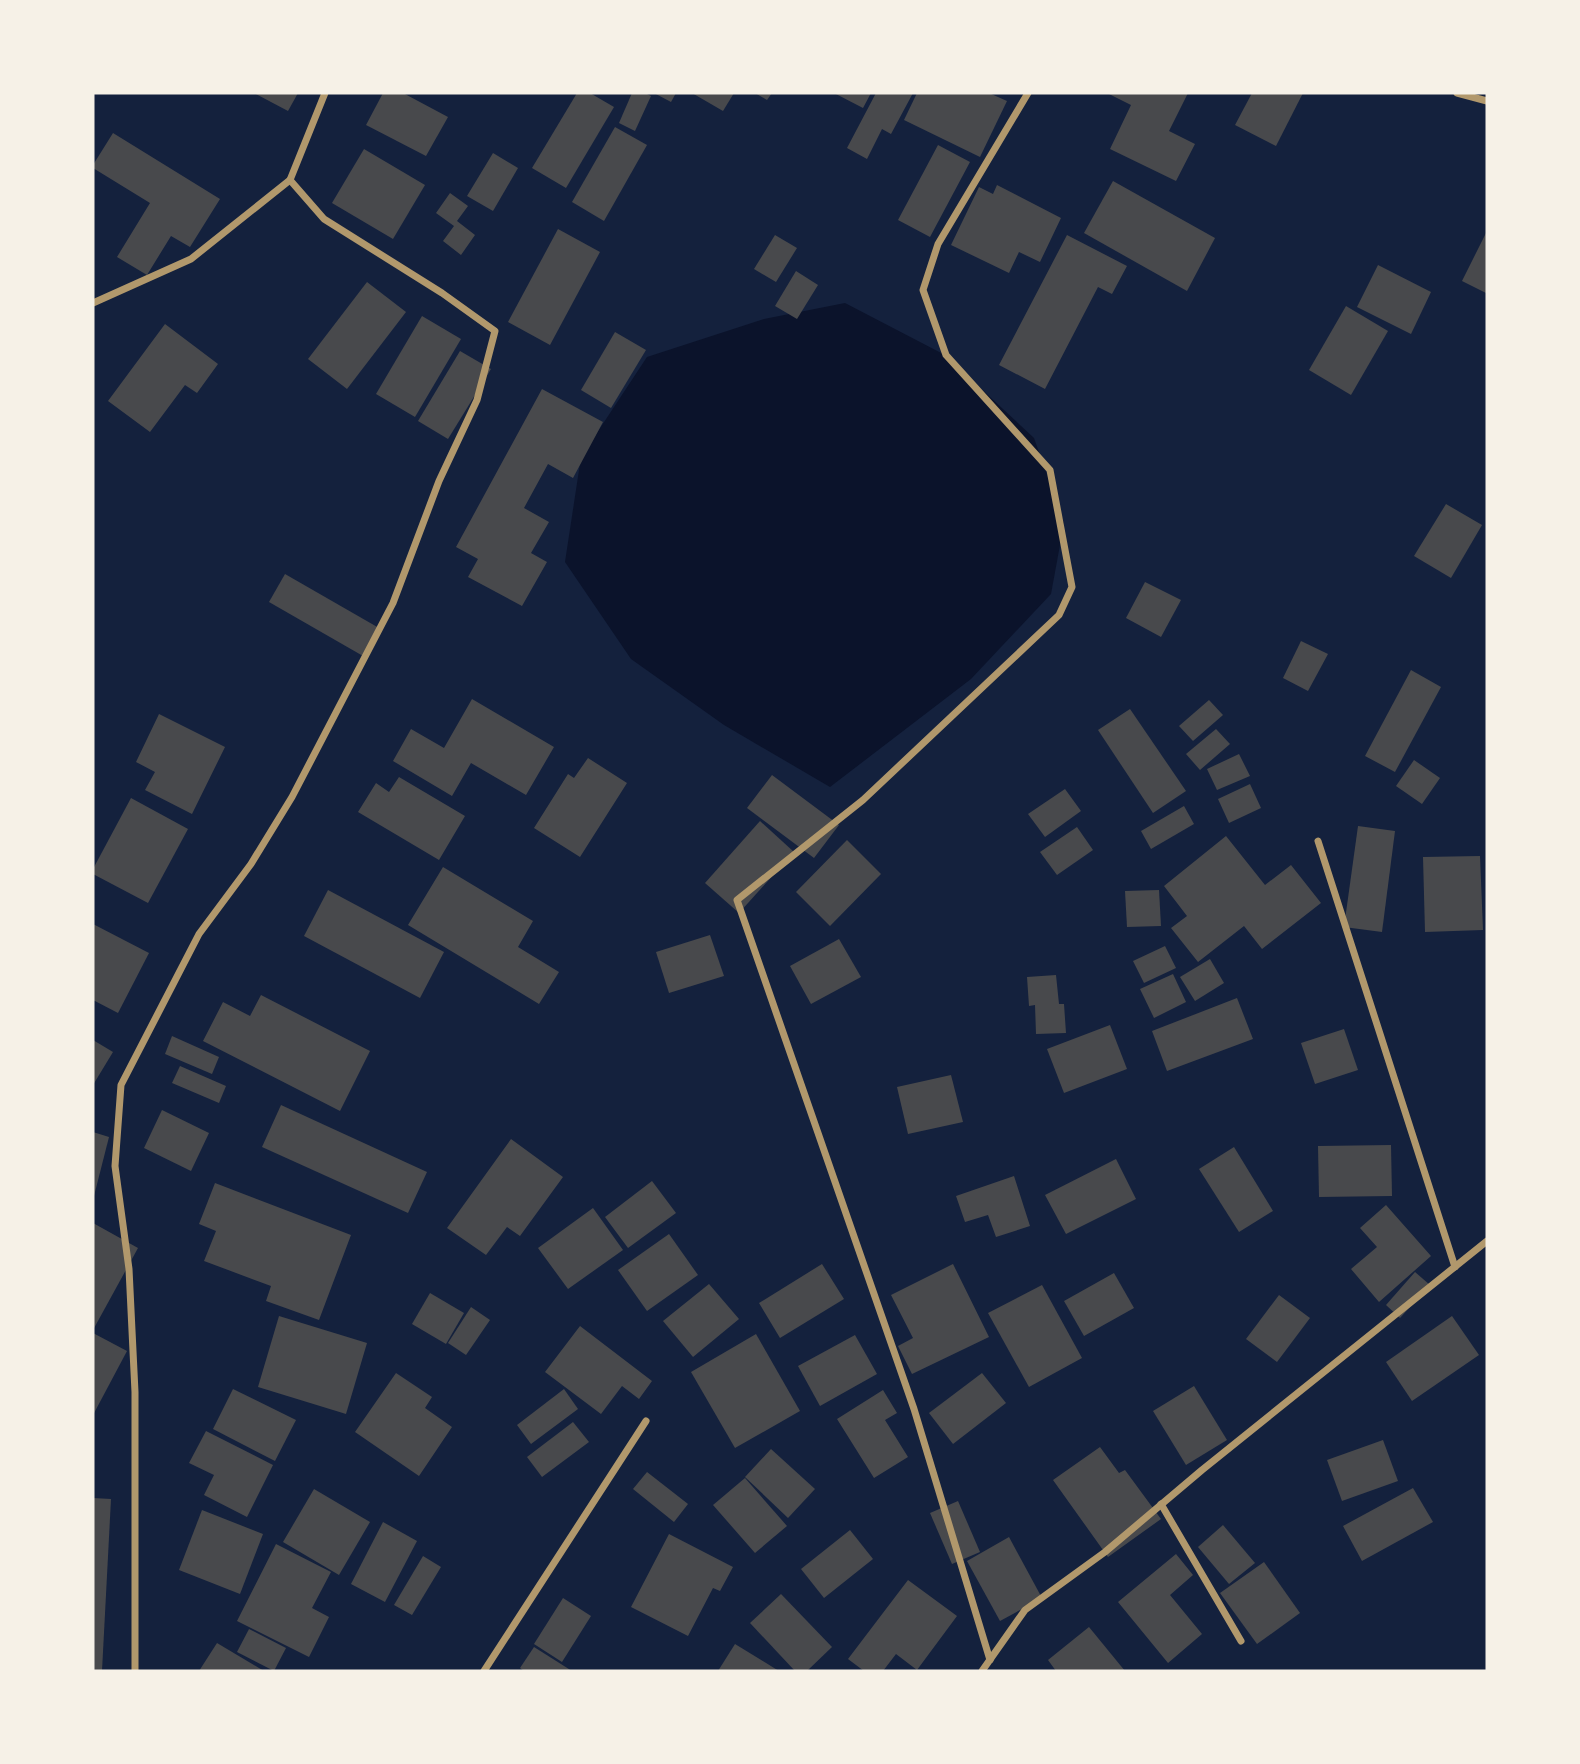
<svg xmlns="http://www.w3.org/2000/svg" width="1580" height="1764" font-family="'DejaVu Sans',sans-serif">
<rect width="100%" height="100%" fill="#14213d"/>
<polygon fill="#0b132b" points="845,303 945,355 1034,438 1064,523 1051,594 971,679 830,787 724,725 631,659 565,562 581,457 647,357 764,319"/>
<g fill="#48494c">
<polygon points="254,93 298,93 288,111"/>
<polygon points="383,93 403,93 448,117 426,156 366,125"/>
<polygon points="577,93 590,93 614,107 566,188 532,168"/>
<polygon points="632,93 645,93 651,96 635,131 619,123"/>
<polygon points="654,93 676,93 671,102"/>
<polygon points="692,93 734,93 723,111"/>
<polygon points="755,93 772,93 767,100"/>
<polygon points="834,93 871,93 863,108"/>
<polygon points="876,93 913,93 891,134 882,129 867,159 847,148"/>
<polygon points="917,93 989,93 1007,101 980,157 904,120"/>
<polygon points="1107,93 1188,93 1169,131 1195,144 1176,181 1110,149 1131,105"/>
<polygon points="1252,93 1303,93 1276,146 1235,125"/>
<polygon points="615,127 647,145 604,221 572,202"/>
<polygon points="113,133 220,199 190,247 171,236 147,275 117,257 150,203 93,168 93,165"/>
<polygon points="938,145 970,162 930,237 898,220"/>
<polygon points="364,149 425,185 393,239 332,203"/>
<polygon points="493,153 518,168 493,211 467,196"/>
<polygon points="1113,181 1215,238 1187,291 1084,233"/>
<polygon points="997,185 1061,218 1040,262 1019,252 1009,273 951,245 979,187 993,194"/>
<polygon points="450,193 468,206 457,221 475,235 461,255 443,241 454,226 436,213"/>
<polygon points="558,229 600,252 550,345 508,322"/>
<polygon points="1487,231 1487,291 1486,293 1462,281"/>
<polygon points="775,235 797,248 776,282 754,269"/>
<polygon points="1067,235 1127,266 1112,294 1098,287 1045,389 999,365"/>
<polygon points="1378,265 1431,292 1411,334 1357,307"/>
<polygon points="796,271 818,285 797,319 775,306"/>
<polygon points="367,282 406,312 347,389 308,359"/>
<polygon points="1346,306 1388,331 1351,395 1309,370"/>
<polygon points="422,316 461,339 415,417 376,394"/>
<polygon points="165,324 218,364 197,393 185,385 150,432 108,401"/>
<polygon points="615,332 646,350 611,408 581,390"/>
<polygon points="460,351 491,369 448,439 418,421"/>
<polygon points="542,389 603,422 573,478 548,464 524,508 549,522 531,553 547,562 522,606 468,577 478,559 456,547"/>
<polygon points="1446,504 1482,525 1451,578 1414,556"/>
<polygon points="285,574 379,628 363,656 269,602"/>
<polygon points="1145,582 1181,600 1161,637 1126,618"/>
<polygon points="1301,641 1328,654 1308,691 1283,678"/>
<polygon points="1411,670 1441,687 1395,772 1365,756"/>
<polygon points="472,699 554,747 526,795 471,763 452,796 393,761 411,729 444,748"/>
<polygon points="1209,700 1223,715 1193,741 1179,726"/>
<polygon points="1130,709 1186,791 1153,813 1098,730"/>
<polygon points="159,714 225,747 192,814 145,790 155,772 136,762"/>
<polygon points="1216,729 1230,744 1200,770 1186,754"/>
<polygon points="1239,754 1250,776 1217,790 1207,769"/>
<polygon points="588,758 627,783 580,857 534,828 568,774 574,778"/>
<polygon points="1414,760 1440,778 1422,804 1396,786"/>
<polygon points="772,775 839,825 814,858 747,808"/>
<polygon points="399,777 465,816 439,860 358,812 376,783 389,792"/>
<polygon points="1250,784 1261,808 1229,823 1218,799"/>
<polygon points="1065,789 1081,811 1045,837 1028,814"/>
<polygon points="131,798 188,829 148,903 93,874 93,869"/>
<polygon points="1184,806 1194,824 1151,849 1141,831"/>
<polygon points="760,821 794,852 739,913 705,883"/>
<polygon points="1358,826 1395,831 1382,932 1344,927"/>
<polygon points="1077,827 1093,850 1057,875 1040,852"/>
<polygon points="1226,836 1265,885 1291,865 1321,903 1262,949 1244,926 1198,962 1171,928 1187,916 1164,886"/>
<polygon points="847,840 881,874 830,926 796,892"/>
<polygon points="1480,856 1483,930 1425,932 1423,857"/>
<polygon points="443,867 533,921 518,947 559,972 539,1004 408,925"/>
<polygon points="328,890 444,952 420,998 304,936"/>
<polygon points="1159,890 1161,926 1127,927 1125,891"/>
<polygon points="93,924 149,953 118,1013 93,1000"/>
<polygon points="710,935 724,976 669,993 656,952"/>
<polygon points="839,939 861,977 811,1004 790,966"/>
<polygon points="1165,946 1176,968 1144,983 1133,961"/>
<polygon points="1210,959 1224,983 1195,1001 1180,977"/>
<polygon points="1173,974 1186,1002 1154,1018 1140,989"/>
<polygon points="1056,975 1059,1004 1064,1004 1066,1033 1036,1034 1035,1005 1029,1006 1027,977"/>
<polygon points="261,995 370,1051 340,1111 203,1041 223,1002 250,1016"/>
<polygon points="1237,998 1253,1039 1167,1071 1152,1031"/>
<polygon points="1110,1025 1127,1069 1064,1093 1047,1049"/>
<polygon points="1344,1029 1358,1070 1315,1084 1301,1043"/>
<polygon points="172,1036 219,1057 212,1074 165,1054"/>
<polygon points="93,1040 113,1052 93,1085"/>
<polygon points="180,1066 226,1086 219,1103 172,1083"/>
<polygon points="951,1075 963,1122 908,1134 897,1087"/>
<polygon points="281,1105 427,1172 408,1213 262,1147"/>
<polygon points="162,1110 209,1133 191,1171 144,1148"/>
<polygon points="93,1132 109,1137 94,1196 93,1196"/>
<polygon points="511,1139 563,1177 520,1236 507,1227 486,1255 447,1228"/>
<polygon points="1391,1145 1392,1196 1319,1197 1318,1146"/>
<polygon points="1234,1147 1273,1211 1239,1232 1199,1169"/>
<polygon points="1116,1159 1136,1199 1066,1234 1045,1195"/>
<polygon points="1014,1176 1030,1226 996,1237 988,1215 965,1222 956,1196"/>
<polygon points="652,1181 676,1213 628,1248 605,1217"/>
<polygon points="215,1183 351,1235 319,1320 266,1301 271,1286 204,1261 216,1231 199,1224"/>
<polygon points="1386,1205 1431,1256 1379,1302 1351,1269 1377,1247 1360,1228"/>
<polygon points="593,1208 623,1250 568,1289 538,1248"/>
<polygon points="93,1223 138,1248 93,1330"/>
<polygon points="669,1234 698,1275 647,1311 618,1270"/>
<polygon points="822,1264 844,1299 780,1338 759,1303"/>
<polygon points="953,1264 989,1337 912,1374 898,1346 913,1338 891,1295"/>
<polygon points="1415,1272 1430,1285 1400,1318 1386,1305"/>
<polygon points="1114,1273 1134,1308 1084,1336 1064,1301"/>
<polygon points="709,1284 739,1319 693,1357 663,1321"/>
<polygon points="1042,1285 1082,1358 1029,1387 988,1313"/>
<polygon points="430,1293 464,1313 446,1344 412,1324"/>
<polygon points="1279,1295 1310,1318 1277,1362 1246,1339"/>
<polygon points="471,1307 490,1320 466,1355 448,1343"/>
<polygon points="279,1316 367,1343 346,1414 258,1387"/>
<polygon points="1452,1316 1479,1355 1412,1401 1386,1362"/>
<polygon points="580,1326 652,1381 639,1399 622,1386 601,1414 545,1372"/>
<polygon points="93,1333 127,1351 93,1415"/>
<polygon points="756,1334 800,1411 735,1448 691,1372"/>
<polygon points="855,1335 877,1374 820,1406 798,1366"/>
<polygon points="396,1373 432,1397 425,1408 452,1427 419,1476 355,1432"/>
<polygon points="982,1373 1006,1403 953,1444 929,1413"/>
<polygon points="1194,1386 1227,1440 1186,1465 1153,1411"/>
<polygon points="233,1389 296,1420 275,1461 213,1429"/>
<polygon points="564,1389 578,1409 531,1444 517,1425"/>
<polygon points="883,1390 897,1413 885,1420 908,1457 874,1478 837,1419"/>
<polygon points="573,1422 589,1442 542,1477 527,1457"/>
<polygon points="206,1431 273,1465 247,1517 204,1495 214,1475 189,1463"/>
<polygon points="1383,1440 1398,1481 1342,1501 1327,1460"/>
<polygon points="1100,1447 1119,1473 1125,1470 1161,1519 1108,1557 1053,1480"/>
<polygon points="771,1449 815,1489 788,1518 745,1477"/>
<polygon points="647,1472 688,1504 674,1522 633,1489"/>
<polygon points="745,1478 787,1526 755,1553 713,1505"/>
<polygon points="1413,1488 1433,1522 1362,1561 1343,1526"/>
<polygon points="314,1489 370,1522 339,1575 283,1542"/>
<polygon points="93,1498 111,1499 102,1671 93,1671"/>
<polygon points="958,1501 980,1552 952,1564 930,1513"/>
<polygon points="202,1510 263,1534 240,1594 179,1570"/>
<polygon points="383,1522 417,1541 385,1602 351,1584"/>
<polygon points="1223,1525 1255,1563 1229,1584 1198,1547"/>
<polygon points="850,1530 873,1559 824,1598 801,1569"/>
<polygon points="669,1534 733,1567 720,1591 713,1588 688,1636 631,1607"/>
<polygon points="1009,1537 1042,1598 1000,1621 967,1561"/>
<polygon points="276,1544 331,1572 312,1608 329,1617 309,1657 237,1621"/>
<polygon points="1176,1554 1193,1575 1170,1595 1202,1634 1168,1663 1118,1602"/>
<polygon points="423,1556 441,1567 412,1615 394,1605"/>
<polygon points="1264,1562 1300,1613 1257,1644 1220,1593"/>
<polygon points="908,1580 957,1616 917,1670 896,1654 883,1671 864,1671 848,1659"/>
<polygon points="781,1594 832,1647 807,1671 795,1671 750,1623"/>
<polygon points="563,1598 591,1616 562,1662 534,1644"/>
<polygon points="1089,1627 1125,1671 1056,1671 1048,1660"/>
<polygon points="249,1629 286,1648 274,1671 237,1652"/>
<polygon points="217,1643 264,1671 199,1671"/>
<polygon points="735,1644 779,1671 718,1671"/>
<polygon points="534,1647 572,1671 524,1671 520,1668"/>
</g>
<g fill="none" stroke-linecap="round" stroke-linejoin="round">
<g stroke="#b1986c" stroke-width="7">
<polyline points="1457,93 1487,101"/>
<polyline points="93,303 191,259 290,180"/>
<polyline points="1318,841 1455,1267"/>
<polyline points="1161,1504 1241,1641"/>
<polyline points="990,1660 914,1409 737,900 863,800 1059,615 1072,587 1050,470 946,355 923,290 938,244 1028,93"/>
<polyline points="135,1671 135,1392 129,1269 115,1166 121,1085 199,934 251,864 292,797 393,603 439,481 477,400 495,331 442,293 324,219 290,180 325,93"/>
<polyline points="484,1671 646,1421"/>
<polyline points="982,1671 1025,1610 1105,1552 1202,1470 1487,1241"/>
</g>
</g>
<rect width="1580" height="1764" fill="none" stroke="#f6f1e7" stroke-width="189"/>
</svg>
